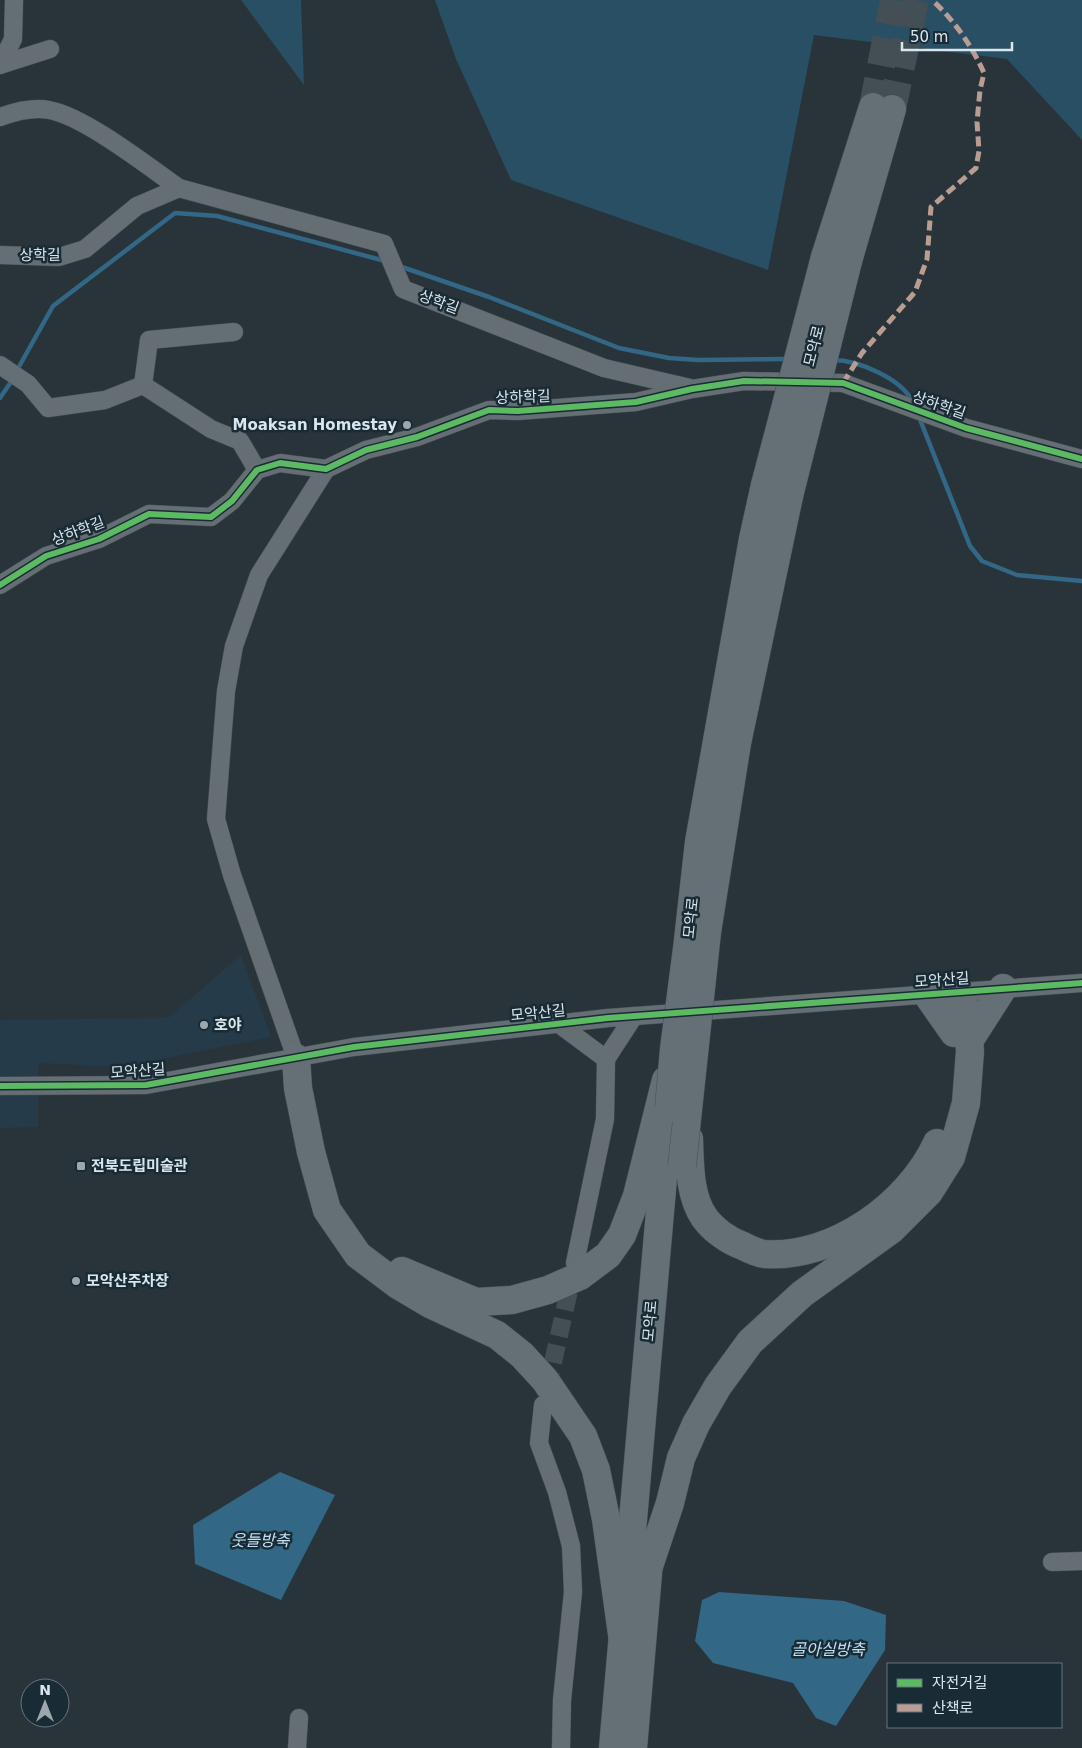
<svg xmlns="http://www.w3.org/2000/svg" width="1082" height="1748" font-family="'DejaVu Sans','Noto Sans KR',sans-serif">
<rect width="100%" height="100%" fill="#29343a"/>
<polygon fill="#253b49" points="241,955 271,1037 122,1067 38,1063 38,1127 0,1128 0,1020 168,1018"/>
<g fill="#294f65">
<polygon points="241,0 301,0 304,85"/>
<polygon points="435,0 1082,0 1082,140 1007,59 814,35 768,270 511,180 456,59"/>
</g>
<g fill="#326786">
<polygon points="280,1472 335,1495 281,1600 195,1564 193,1525"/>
<polygon points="719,1592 844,1601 886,1615 885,1650 836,1726 816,1718 793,1683 713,1663 695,1641 702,1600"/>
</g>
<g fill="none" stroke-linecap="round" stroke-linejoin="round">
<g stroke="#326786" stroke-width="4.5">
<polyline points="399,266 489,297 619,348 669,358 698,360 788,359"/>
<path d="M833,360C858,360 903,379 913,403"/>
<polyline points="16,372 53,306 175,213 217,216 385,261"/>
<polyline points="0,398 13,379"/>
<polyline points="919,417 970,546 982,561 1017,575 1082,581"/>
</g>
<polyline stroke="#444f55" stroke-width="18" stroke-dasharray="18 9" stroke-linecap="butt" points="547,1389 573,1273"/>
<g stroke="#444f55" stroke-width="28" stroke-dasharray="28 14" stroke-linecap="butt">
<polyline points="873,107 894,0"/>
<polyline points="892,109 915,0"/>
</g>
<g stroke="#474f55" stroke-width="19">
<g id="street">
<polyline points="0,65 13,39 14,0"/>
<polyline points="0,65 50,49"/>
<path d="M0,117C14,112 34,107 49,110C84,116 149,167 179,188"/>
<polyline points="0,255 59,257 85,249 137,206 179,188 384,244 403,289 604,368 690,388"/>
<polyline points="0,365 28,384 48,408 105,400 143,385 211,429 240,441 257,470"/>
<polyline points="143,385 149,340 234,332"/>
<polyline points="0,585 46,556 99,539 149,514 211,517 232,501 257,470 280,463 326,469 366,450 417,437 489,410 518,411 636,402 692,389 744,381 843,383 966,428 1082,459"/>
<polyline points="559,1024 606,1059"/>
<polyline points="296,1058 232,875 216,819 226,691 234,646 259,575 326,469"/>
<polyline points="0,1086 146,1085 354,1047 608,1018 1082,983"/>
<polyline points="575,1263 605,1119 606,1059 634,1016"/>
<polyline points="543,1405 539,1443 557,1492 571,1546 573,1592 562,1700 561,1748"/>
<polyline points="1052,1562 1082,1561"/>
<polyline points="297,1748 299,1718"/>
</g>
</g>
<g stroke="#474f55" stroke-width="29">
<g id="primary">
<polyline points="825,257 873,107"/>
<polyline points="848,261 892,109"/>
<polyline points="707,932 737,743 789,496"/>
<polyline points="688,940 699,842 753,539 765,485"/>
<polyline points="926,993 954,1033"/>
<polyline points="969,1041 1003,988"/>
<polyline points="296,1058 298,1088 311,1152 327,1210 358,1255 398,1285 430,1304 497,1335 522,1355 545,1380 583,1436 596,1470 606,1519 623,1641"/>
<path d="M689,1139C690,1164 689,1195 704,1217C713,1230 729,1241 743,1246C749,1249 757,1253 764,1254C834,1259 909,1204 937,1143"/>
<polyline points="402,1271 476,1302 512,1300 548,1290 580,1276 608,1255 622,1235 637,1196 666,1080"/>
<polyline points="648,1569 670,1503 681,1458 696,1424 718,1386 750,1342 802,1294 891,1230 929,1192 951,1157 966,1103 970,1051 967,1014 960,991"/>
<polyline points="613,1748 667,1132"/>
<polyline points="633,1748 650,1550"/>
</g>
</g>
<use href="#street" stroke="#656e73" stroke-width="18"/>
<use href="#primary" stroke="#647076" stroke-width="28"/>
<g stroke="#474f55" stroke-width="29" stroke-linecap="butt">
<g id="primary-bridge">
<polyline points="765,485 825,257"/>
<polyline points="789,496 848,261"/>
<polyline points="669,1108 674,1049 688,941"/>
<polyline points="682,1166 707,932"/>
</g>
</g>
<use href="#primary-bridge" stroke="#647076" stroke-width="28"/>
<path stroke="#b99d93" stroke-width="5" stroke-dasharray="10 5" stroke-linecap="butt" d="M843,383L862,353L915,292L927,259L931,207L976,168L979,151L977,122L980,90L984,73C972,46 954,20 932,0"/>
<g stroke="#192b35" stroke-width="9">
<g id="cycleway">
<polyline points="0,585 46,556 99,539 149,514 211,517 232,501 257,470 280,463 326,469 366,450 417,437 489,410 518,411 636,402 692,389 744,381 843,383 966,428 1082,459"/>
<polyline points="0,1086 146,1085 354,1047 608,1018 1082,983"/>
</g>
</g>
<use href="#cycleway" stroke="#5cba63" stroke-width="6"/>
</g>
<g fill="#9ca7ae" stroke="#192b35" stroke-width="2">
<circle cx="407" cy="425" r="5"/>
<circle cx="204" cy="1025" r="5"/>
<rect x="76" y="1161" width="10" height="10" rx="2.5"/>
<circle cx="76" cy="1281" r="5"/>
</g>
<g text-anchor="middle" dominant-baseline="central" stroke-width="5" stroke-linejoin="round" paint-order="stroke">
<g font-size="15" fill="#dae5ec" stroke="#192b35">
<text transform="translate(40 255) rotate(-1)">상학길</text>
<text transform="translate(439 302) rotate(20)">상학길</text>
<text transform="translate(814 346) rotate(-76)">모악로</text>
<text transform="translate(523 397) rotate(-2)">상하학길</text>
<text transform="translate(939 405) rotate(19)">상하학길</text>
<text transform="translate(78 531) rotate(-21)">상하학길</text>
<text transform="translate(691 918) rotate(-84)">모악로</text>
<text transform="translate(942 980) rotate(-4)">모악산길</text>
<text transform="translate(538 1013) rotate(-6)">모악산길</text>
<text transform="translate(138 1071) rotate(-4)">모악산길</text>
<text transform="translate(650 1321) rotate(-85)">모악로</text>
</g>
<g font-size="15" font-weight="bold" fill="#dae5ec" stroke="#192b35" text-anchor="start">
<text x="397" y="425" text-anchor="end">Moaksan Homestay</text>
<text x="214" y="1025">호야</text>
<text x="91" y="1166">전북도립미술관</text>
<text x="86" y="1281">모악산주차장</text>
</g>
<g font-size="16" font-style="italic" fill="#c1e0f5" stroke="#192b35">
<text x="260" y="1540">웃들방축</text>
<text x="828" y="1649">골아실방축</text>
</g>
</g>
<rect x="887" y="1663" width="175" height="65" fill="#192b35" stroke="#66757e"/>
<rect x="897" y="1679" width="25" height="8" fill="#5cba63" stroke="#66757e"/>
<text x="932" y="1688" font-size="15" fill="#dae5ec">자전거길</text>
<rect x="897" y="1704" width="25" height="8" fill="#b99d93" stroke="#66757e"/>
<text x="932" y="1713" font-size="15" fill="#dae5ec">산책로</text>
<g transform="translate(45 1703)"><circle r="24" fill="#192b35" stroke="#66757e"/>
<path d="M0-4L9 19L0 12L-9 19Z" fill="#9ca7ae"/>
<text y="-8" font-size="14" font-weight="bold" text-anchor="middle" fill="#dae5ec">N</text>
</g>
<path d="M902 42v8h110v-8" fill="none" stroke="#dae5ec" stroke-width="2.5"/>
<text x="910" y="42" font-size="15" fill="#dae5ec" stroke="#192b35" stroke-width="4" paint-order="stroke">50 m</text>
</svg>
